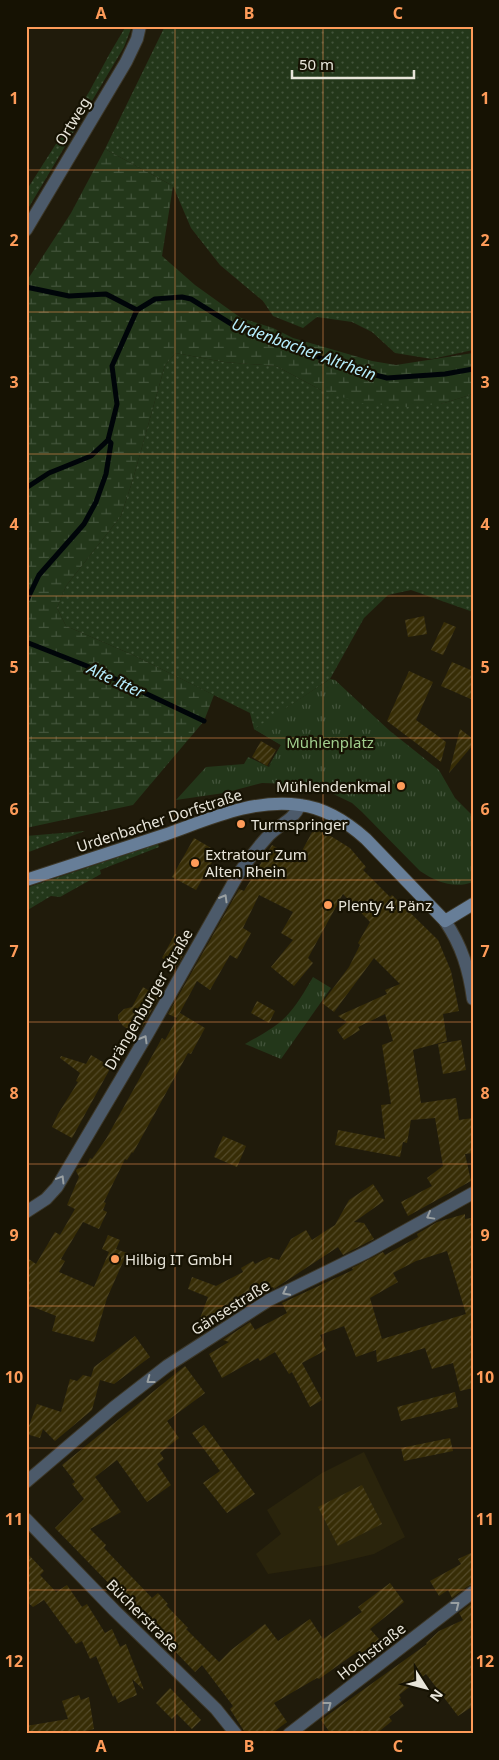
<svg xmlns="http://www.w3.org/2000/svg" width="499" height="1760" font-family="'Noto Sans',sans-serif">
<defs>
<pattern id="grass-dots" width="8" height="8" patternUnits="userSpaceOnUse" patternTransform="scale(1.25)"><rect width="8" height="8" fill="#23371a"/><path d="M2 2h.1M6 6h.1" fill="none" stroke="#43543b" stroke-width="1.8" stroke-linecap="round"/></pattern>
<pattern id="wetland-marsh" width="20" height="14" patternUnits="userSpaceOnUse" patternTransform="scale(1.25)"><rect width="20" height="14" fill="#23371a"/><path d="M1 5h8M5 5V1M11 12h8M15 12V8" fill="none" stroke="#43543b"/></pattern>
<pattern id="park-tufts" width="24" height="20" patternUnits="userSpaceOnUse" patternTransform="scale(1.25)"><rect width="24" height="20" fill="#23371a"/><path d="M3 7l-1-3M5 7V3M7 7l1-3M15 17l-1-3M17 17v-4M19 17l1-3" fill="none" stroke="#43543b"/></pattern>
<pattern id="building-hatch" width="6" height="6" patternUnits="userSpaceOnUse" patternTransform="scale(1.25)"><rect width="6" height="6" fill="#372d06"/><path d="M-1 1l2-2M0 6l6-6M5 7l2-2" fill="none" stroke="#544b2a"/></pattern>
</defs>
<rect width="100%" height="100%" fill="#201b0b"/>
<polygon fill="#2a240c" points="364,1452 405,1537 374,1554 328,1565 268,1574 256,1554 281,1534 267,1510 322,1473"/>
<g fill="url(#grass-dots)">
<polygon points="126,26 132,26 124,47 26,212 26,191 89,92 110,53"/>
<polygon points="165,26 473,26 473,350 432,359 395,353 372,332 352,322 317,317 303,328 273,316 263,301 220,265 191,228 173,186 105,149"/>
<polygon points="176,353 224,362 276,366 321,390 441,404 473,394 473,612 411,590 388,595 364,618 330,679 285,709 305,727 268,767 281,745 254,729 250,713 133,655 66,626 57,608 66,586 121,516 133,479 165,365"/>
<polygon points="85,831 26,853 26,836"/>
<polygon points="158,844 159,847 100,870 101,874 60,897 51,896 26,911 26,888"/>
</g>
<polygon fill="url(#wetland-marsh)" points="105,149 173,186 162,256 195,285 241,318 273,328 293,338 372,361 396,365 473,353 473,394 441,404 406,407 360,403 321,390 276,366 224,362 176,353 165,365 133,479 121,516 66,586 57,608 66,626 133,655 214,695 204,721 133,805 26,828 26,282 71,213"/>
<g fill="url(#park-tufts)">
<path d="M330,679L335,680L390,731L439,770L455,798L473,816V882C454,889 436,882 420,871L362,812L352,803L327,791L290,784L262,783L224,793L176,800L206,767L244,764L248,757L269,767L281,745L254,729Z"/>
<path d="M313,977L331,988L281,1059L245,1044C254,1039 263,1034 272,1028C291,1016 302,996 313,977Z"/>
</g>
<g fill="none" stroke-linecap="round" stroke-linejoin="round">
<g stroke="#000509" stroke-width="5">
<polyline points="26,287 69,296 106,294 137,310"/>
<polyline points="26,488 49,473 91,456 108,440 117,404 112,366 137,310 155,299 182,297 191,299 233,325 345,367 387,378 445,374 473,369"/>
<polyline points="26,602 39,575 84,524 96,502 106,474 111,443 108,440"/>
<polyline points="26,642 92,668 204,721"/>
</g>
</g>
<g fill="url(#building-hatch)" fill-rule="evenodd">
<polygon points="424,616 427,634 408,637 405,620"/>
<polygon points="444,622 456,627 443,655 431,650"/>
<polygon points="452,662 473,671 473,700 441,686"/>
<polygon points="409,671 433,682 416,720 446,742 441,762 387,721"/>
<polygon points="460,729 473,739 473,745 449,773"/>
<polygon points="261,741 276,750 267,766 252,757"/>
<polygon points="317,823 332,831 329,835 350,848 366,867 363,870 390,897 392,895 438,940 451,971 459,1011 443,1014 447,1041 413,1050 421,1103 456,1098 459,1120 473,1118 473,1153 465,1154 471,1181 408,1216 401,1202 432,1186 427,1178 443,1166 435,1118 411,1120 407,1143 403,1142 400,1157 335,1145 338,1130 385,1139 381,1105 391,1104 382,1045 393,1041 385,1014 358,1027 360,1030 344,1040 337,1030 347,1022 338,1016 387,994 385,990 400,984 374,958 334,1012 322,1003 349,967 360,945 358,943 370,922 343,894 308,958 313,963 294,986 271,967 293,940 281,933 293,912 259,895 243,928 251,933 237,959 230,955 210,990 197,981 177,1018 168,1014 239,889 244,891 272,845 297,860"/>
<polygon points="194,838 218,852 196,890 172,877"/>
<polygon points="175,934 190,942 177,966 162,958"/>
<polygon points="143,987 159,997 142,1027 139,1025 134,1033 123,1026 118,1019 118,1015 124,1009 132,1007"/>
<polygon points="257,1001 275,1011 269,1023 251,1013"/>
<polygon points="180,1013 205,1028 191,1054 188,1053 133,1153 132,1152 127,1160 125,1159 104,1202 106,1203 103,1210 107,1212 99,1229 83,1222 61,1259 65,1261 59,1272 94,1287 109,1252 102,1249 108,1235 120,1240 116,1249 127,1253 107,1298 94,1342 52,1331 56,1316 26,1304 26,1257 36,1264 55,1232 60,1235 75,1209 67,1205 79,1177 76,1171 77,1169 86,1166 90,1158 92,1159 106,1139 162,1038 165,1040"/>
<polygon points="461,1040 466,1070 443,1074 438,1044"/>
<polygon points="91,1055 111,1067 72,1138 52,1127 58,1114 78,1082 76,1081 80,1073 60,1058 61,1056 86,1064"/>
<polygon points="223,1136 246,1146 237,1167 214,1157"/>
<polygon points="373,1184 384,1201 354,1222 364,1223 374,1239 343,1255 338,1247 277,1287 274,1289 273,1287 239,1305 241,1308 204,1332 196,1329 208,1297 188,1289 192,1277 216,1286 243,1272 241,1268 253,1261 255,1264 269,1257 279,1260 291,1239 306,1230 312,1240 327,1230 335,1225 349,1200"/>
<path d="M465,1214V1219L471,1218L473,1224V1388L460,1391L453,1363L432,1369L425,1348L377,1362L376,1350L356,1357L344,1326L320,1335L326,1350L302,1363L322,1400L310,1407L292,1372L289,1374L275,1352L260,1361L258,1358L222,1378L209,1354L229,1342L223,1340L250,1322L255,1330L287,1313L282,1303L353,1270L352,1268L383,1252L385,1255L418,1237L417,1234L437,1222ZM447,1251L466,1314L382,1339L370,1298L398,1282L393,1273L416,1261Z"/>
<polygon points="135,1336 150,1357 114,1384 100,1380 92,1410 55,1441 43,1429 40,1438 26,1434 37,1404 61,1412 70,1379 77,1381 83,1375 91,1377 94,1367"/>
<polygon points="185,1366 205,1393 167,1421 179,1438 160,1453 164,1459 157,1464 171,1485 147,1502 117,1460 95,1477 121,1512 90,1529 106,1545 104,1548 152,1598 158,1593 168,1604 166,1605 188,1628 186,1629 219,1662 231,1650 265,1624 278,1641 310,1619 323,1639 362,1612 358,1607 390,1583 404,1602 370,1629 379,1639 371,1646 359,1655 357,1652 319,1679 317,1678 274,1703 287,1722 271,1734 246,1734 230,1709 233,1706 202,1665 195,1672 55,1528 84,1499 72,1484 75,1482 62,1465"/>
<polygon points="455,1392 458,1407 401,1421 397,1407"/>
<polygon points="204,1425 255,1494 227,1513 203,1483 220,1471 192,1433"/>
<polygon points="450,1438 453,1451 404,1461 401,1448"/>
<polygon points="362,1485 382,1524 338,1546 318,1507"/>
<polygon points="26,1552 44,1571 40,1575 56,1592 67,1585 82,1607 87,1604 105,1633 112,1629 120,1647 126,1644 144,1690 132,1679 137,1695 118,1703 115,1695 113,1697 96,1656 90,1659 82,1641 76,1644 44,1600 33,1607 26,1601"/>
<polygon points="473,1552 473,1584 468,1586 452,1598 448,1590 439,1596 430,1581 461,1564 458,1559"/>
<polygon points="473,1602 473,1706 458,1716 426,1674 399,1695 401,1698 399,1699 404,1706 389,1717 392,1721 376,1734 331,1734 321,1720 427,1644 426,1643 439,1631 463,1620 459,1613"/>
<polygon points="170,1688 201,1720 192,1729 177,1714 172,1719 156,1703"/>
<polygon points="79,1695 81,1700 89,1697 94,1729 74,1734 26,1734 26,1726 68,1719 62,1701"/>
</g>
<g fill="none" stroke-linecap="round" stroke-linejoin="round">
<g stroke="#3c3728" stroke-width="14">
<g id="street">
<polyline points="26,230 126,62 137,39 140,26"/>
<path d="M445,921C462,946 469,970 473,999"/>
<path d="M26,1212L46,1199L57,1187L147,1035L239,873C248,860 258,847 269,835C281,823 293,821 300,805"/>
<polyline points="26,1482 113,1408 167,1366 269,1300 367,1252 473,1193"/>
<polyline points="26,1519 114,1610 216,1709 236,1734"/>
<polyline points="289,1734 473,1592"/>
</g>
</g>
<g stroke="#3c3728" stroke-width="14">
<path id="secondary" d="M26,880C72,865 118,850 164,835C207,820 253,798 300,805C326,808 347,822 366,839L445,921L473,904"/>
</g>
<use href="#street" stroke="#4c5a6a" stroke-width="12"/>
<use href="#secondary" stroke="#677e98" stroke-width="12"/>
</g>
<defs><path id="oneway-chevron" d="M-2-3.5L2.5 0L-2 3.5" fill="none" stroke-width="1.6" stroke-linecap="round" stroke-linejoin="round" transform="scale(1.25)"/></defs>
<g stroke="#9aa0a2">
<use href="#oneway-chevron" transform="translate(224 898) rotate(-60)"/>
<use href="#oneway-chevron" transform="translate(144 1039) rotate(-60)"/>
<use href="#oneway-chevron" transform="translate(61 1179) rotate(-59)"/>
<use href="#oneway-chevron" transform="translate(430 1216) rotate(151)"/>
<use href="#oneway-chevron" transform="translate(286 1292) rotate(153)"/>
<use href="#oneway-chevron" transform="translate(150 1380) rotate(143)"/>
<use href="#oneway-chevron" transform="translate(456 1605) rotate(-38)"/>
<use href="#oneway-chevron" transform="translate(328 1705) rotate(-37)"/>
</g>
<path fill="none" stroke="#fe9b59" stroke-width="1" stroke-opacity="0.55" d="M175,26V1734M323,26V1734M26,170H473M26,312H473M26,454H473M26,596H473M26,738H473M26,880H473M26,1022H473M26,1164H473M26,1306H473M26,1448H473M26,1590H473"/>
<g fill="#fe9b59" stroke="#161203" stroke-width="2">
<circle cx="401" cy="786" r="5"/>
<circle cx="241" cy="824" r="5"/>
<circle cx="195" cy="863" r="5"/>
<circle cx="328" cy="905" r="5"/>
<circle cx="115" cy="1259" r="5"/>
</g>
<g text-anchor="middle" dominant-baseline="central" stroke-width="4.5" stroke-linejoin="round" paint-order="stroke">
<g font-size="15" fill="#e8e5da" stroke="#161203">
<text transform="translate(72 121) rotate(-59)">Ortweg</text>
<text transform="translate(159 820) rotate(-18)">Urdenbacher Dorfstraße</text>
<text transform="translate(148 999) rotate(-60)">Drängenburger Straße</text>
<text transform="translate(230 1307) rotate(-32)">Gänsestraße</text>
<text transform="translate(143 1615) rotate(45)">Bücherstraße</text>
<text transform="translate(371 1651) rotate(-38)">Hochstraße</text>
</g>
<g font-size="15" fill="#a1ce8d" stroke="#161203">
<text x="330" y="742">Mühlenplatz</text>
</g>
<g font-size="15" fill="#e8e5da" stroke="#161203" text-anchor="start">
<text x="391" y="786" text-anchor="end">Mühlendenkmal</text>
<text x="251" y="824">Turmspringer</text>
<text x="205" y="854">Extratour Zum<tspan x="205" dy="17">Alten Rhein</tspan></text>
<text x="338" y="905">Plenty 4 Pänz</text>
<text x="125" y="1259">Hilbig IT GmbH</text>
</g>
<g font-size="16" font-style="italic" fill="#b6edfd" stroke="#161203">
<text transform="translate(304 349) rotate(20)">Urdenbacher Altrhein</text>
<text transform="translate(116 680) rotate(25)">Alte Itter</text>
</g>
</g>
<rect width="499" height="1760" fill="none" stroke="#161203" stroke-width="55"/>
<g transform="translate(426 1688) rotate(126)" stroke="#161203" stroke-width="4" paint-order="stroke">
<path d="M0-4L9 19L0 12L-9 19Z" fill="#e8e5da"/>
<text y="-8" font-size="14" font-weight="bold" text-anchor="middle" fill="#e8e5da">N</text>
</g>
<path d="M292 70v8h122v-8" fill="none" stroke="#e8e5da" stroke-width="2.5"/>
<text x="299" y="70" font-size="15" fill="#e8e5da" stroke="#161203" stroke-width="4" paint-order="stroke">50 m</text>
<rect x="28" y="28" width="444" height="1704" fill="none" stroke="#fe9b59" stroke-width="2"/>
<g font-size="16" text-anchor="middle" font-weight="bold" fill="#fe9b59">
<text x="101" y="19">A</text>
<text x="249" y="19">B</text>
<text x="398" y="19">C</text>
<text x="14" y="104">1</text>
<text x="485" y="104">1</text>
<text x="14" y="246">2</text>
<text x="485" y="246">2</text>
<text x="14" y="388">3</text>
<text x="485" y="388">3</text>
<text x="14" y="530">4</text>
<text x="485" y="530">4</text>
<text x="14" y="673">5</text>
<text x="485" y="673">5</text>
<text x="14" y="815">6</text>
<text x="485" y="815">6</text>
<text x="14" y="957">7</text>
<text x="485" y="957">7</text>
<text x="14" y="1099">8</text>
<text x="485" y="1099">8</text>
<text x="14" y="1241">9</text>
<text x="485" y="1241">9</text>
<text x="14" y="1383">10</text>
<text x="485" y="1383">10</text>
<text x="14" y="1525">11</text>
<text x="485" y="1525">11</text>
<text x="14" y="1667">12</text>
<text x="485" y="1667">12</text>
<text x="101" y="1752">A</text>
<text x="249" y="1752">B</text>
<text x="398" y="1752">C</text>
</g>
</svg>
